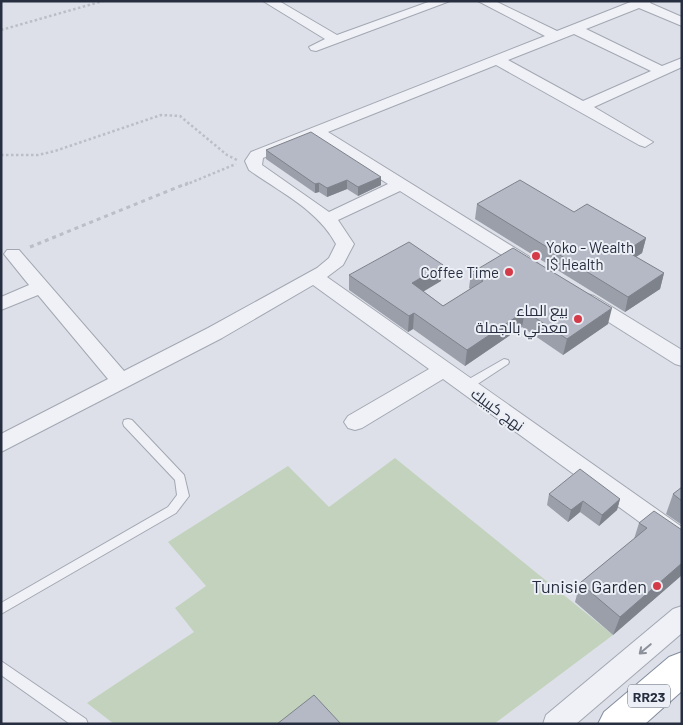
<svg xmlns="http://www.w3.org/2000/svg" width="683" height="725" font-family="Barlow,Cairo,sans-serif">
<rect width="100%" height="100%" fill="#dde0e8"/>
<polygon fill="#c2d2bd" points="395,458 613,635 494,724 114,724 87,703 194,632 175,608 206,586 168,542 288,466 329,507"/>
<g fill="none" stroke-linecap="round" stroke-linejoin="round">
<g stroke="#a2a7b2" stroke-width="2">
<g id="lane">
<polygon points="504,359 508,360 509,362 508,364 470,389 462,389 461,386 462,383"/>
<polygon points="128,419 132,420 184,475 189,496 176,513 1,614 1,603 168,507 177,495 175,480 124,426 123,423 124,420"/>
<polygon points="1,661 86,719 88,724 70,724 1,675"/>
</g>
</g>
<g stroke="#a2a7b2" stroke-width="2">
<g id="street">
<polygon points="263,1 279,1 337,35 431,1 450,1 316,51 311,50 309,47 325,39"/>
<path d="M478,1H495L557,31L633,1H651L650,3L682,17V26L639,8L586,29L662,66L682,58V67L594,107L653,142L645,147L639,145L496,65L328,132L536,261L539,265L536,269H524L400,191L338,220L354,244L343,265L327,277L682,527V550L674,547L443,379L362,428L355,430L348,428L344,422L348,416L429,369L313,285L222,338L1,452V434L108,379L38,295L1,310V297L29,285L4,254L7,250H19L124,371L208,328L317,268L329,258L336,244C318,210 280,192 249,170L245,161L251,152L545,36ZM574,34L651,71L583,101L508,60ZM315,137L388,184L329,212L262,165L263,158Z"/>
<polygon points="587,294 594,296 682,350 682,366 675,364 580,304 578,300 580,296"/>
<polygon points="682,606 682,633 576,724 543,724 546,715 673,609"/>
</g>
</g>
<g stroke="#838d9f" stroke-width="2">
<polygon id="highway" points="682,652 682,691 645,724 598,724 604,712 669,657"/>
</g>
<g stroke="#bbbec6" stroke-width="2.5" stroke-dasharray="2.5 2.5" stroke-linecap="butt">
<polyline points="1,30 103,1"/>
<polyline points="1,155 38,155 55,151 161,115 180,116 227,155 237,160"/>
<polyline points="185,185 236,164"/>
</g>
<polyline stroke="#bbbec6" stroke-width="3" stroke-dasharray="4 4" stroke-linecap="butt" points="30,247 188,183"/>
<use href="#lane" fill="#f0f1f6" fill-rule="evenodd"/>
<use href="#street" fill="#f0f1f6" fill-rule="evenodd"/>
<use href="#highway" fill="#fff" fill-rule="evenodd"/>
</g>
<g fill="#9b9fa9">
<polygon points="266,150 381,185 358,196 347,189 327,197 319,192 315,193 266,159"/>
<polygon points="477,204 574,212 646,238 642,253 636,257 664,273 660,289 625,312 475,219"/>
<polygon points="443,265 441,281 423,291 443,306 470,289 469,288 471,273 608,324 563,355 522,327 465,366 413,329 408,332 349,290 349,275"/>
<polygon points="682,487 682,525 666,514 673,494"/>
<polygon points="549,494 620,499 617,510 599,526 580,512 568,522 547,505"/>
<polygon points="639,523 682,530 682,575 613,635 575,602 580,583 634,539"/>
</g>
<g fill="#7e828a">
<polygon points="381,177 381,185 358,196 358,187"/>
<polygon points="347,180 347,189 327,197 327,188"/>
<polygon points="319,183 319,192 315,193 315,184"/>
<polygon points="646,238 642,253 622,266 626,251"/>
<polygon points="443,265 441,281 411,299 412,283"/>
<polygon points="664,273 660,289 625,312 628,297"/>
<polygon points="612,308 608,324 563,355 567,339"/>
<polygon points="525,311 522,327 465,366 467,350"/>
<polygon points="414,313 413,329 408,332 409,316"/>
<polygon points="620,499 617,510 599,526 602,515"/>
<polygon points="583,501 580,512 568,522 571,510"/>
<polygon points="682,563 682,575 613,635 620,617"/>
</g>
<g fill="#b4b9c5" stroke="#7e828a">
<polygon points="311,132 381,177 358,187 347,180 327,188 319,183 315,184 266,150"/>
<polygon points="520,180 574,212 587,204 646,238 626,251 664,273 628,297 477,204"/>
<polygon points="409,242 443,265 412,283 443,306 483,281 471,273 513,248 612,308 567,339 525,311 467,350 414,313 409,316 349,275"/>
<polygon points="580,469 620,499 602,515 583,501 571,510 549,494"/>
<polygon points="682,487 682,501 673,494"/>
<polygon points="654,511 682,530 682,563 620,617 580,583 647,528 639,523"/>
<polygon points="314,695 341,724 277,724"/>
</g>
<defs><path id="oneway-shaft" d="M-6 0H5M1.5-3L5.5 0L1.5 3" fill="none" stroke-width="1.6" stroke-linecap="round" stroke-linejoin="round" transform="scale(1.25)"/></defs>
<use stroke="#8b909a" href="#oneway-shaft" transform="translate(645 649) rotate(140)"/>
<g fill="#d53a49" stroke="#eceff5" stroke-width="2">
<circle cx="536" cy="256" r="5"/>
<circle cx="509" cy="272" r="5"/>
<circle cx="578" cy="319" r="5"/>
<circle cx="657" cy="586" r="5"/>
</g>
<g text-anchor="middle" dominant-baseline="central" stroke-width="4" stroke-linejoin="round" paint-order="stroke">
<rect fill="#eceff5" stroke="#616876" stroke-width="1" x="628" y="684.5" width="42" height="23" rx="4"/>
<g font-size="14" font-weight="bold" fill="#262e3f">
<text x="649" y="696">RR23</text>
</g>
<g font-size="15" fill="#262e3f" stroke="#eceff5" text-anchor="end">
<text x="546" y="247" text-anchor="start">Yoko - Wealth<tspan x="546" dy="17">I$ Health</tspan></text>
<text x="499" y="272">Coffee Time</text>
<text x="568" y="310">بيع الماء<tspan x="568" dy="17">معدني بالجملة</tspan></text>
</g>
<g font-size="15" fill="#262e3f" stroke="#eceff5">
<text transform="translate(498 409) rotate(36)">نهج كيبيك</text>
</g>
<g font-size="18" fill="#262e3f" stroke="#eceff5" text-anchor="end">
<text x="647" y="586">Tunisie Garden</text>
</g>
</g>
<rect width="683" height="725" fill="none" stroke="#262e3f" stroke-width="5"/>
</svg>
